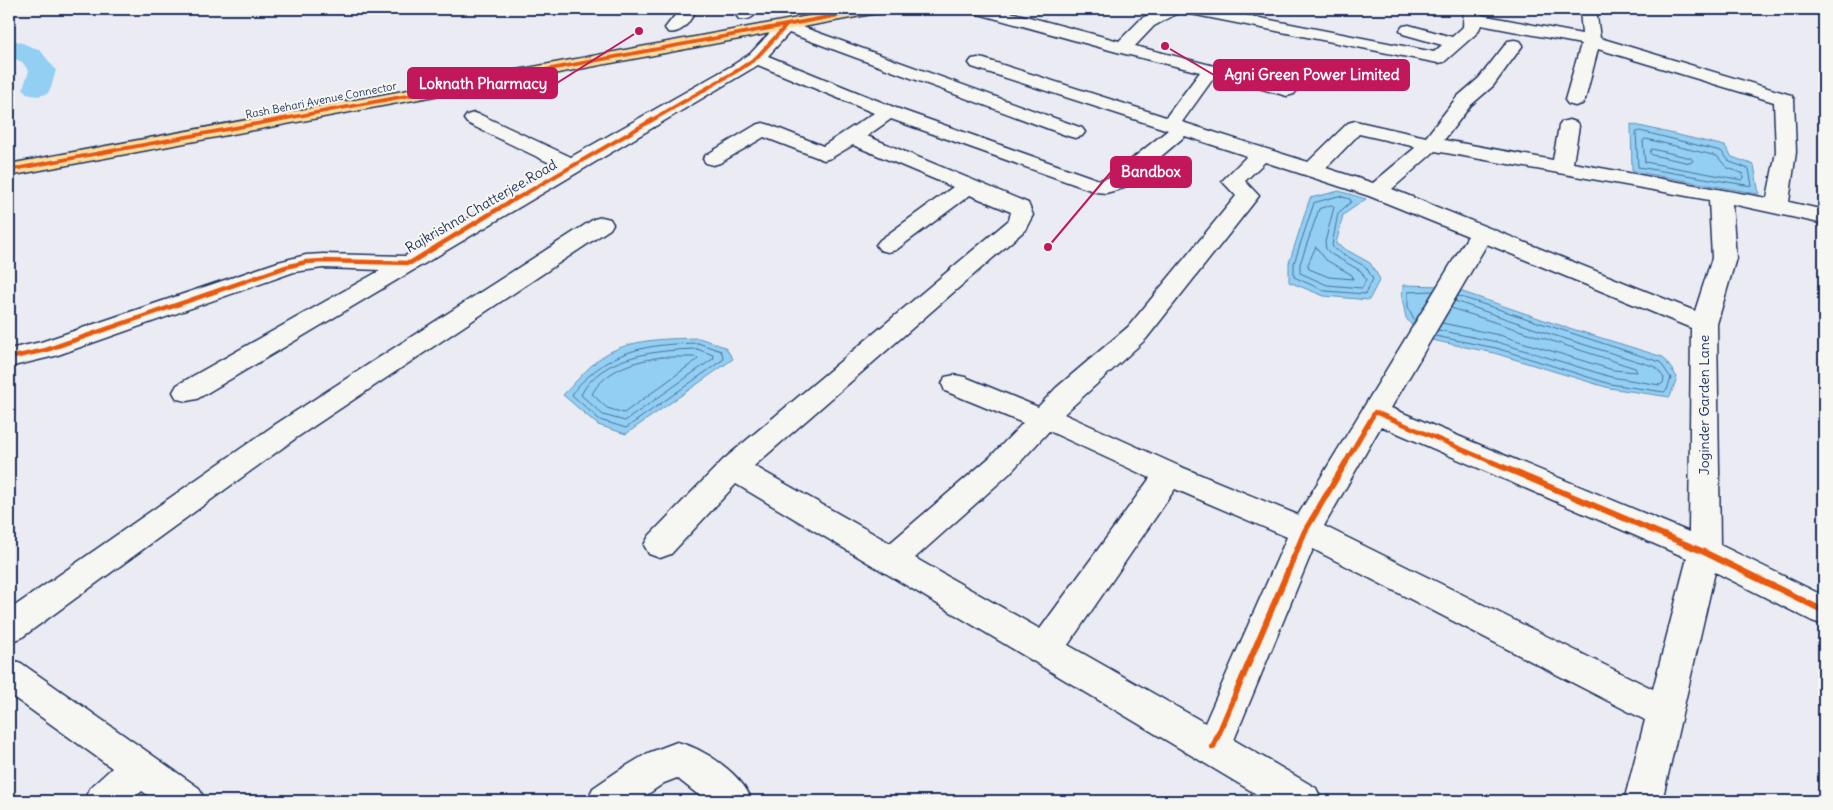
<svg xmlns="http://www.w3.org/2000/svg" width="1833" height="810" font-family="Delius,sans-serif">
<rect width="100%" height="100%" fill="#ebecf3"/>
<filter id="ink" filterUnits="userSpaceOnUse"><feTurbulence type="fractalNoise" baseFrequency=".02" numOctaves="2"/><feDisplacementMap in="SourceGraphic" scale="10" xChannelSelector="R" yChannelSelector="G"/><feConvolveMatrix kernelMatrix="1 2 1 2 8 2 1 2 1" color-interpolation-filters="sRGB"/></filter>
<g filter="url(#ink)">
<g fill="#92cff3" stroke="#628fb7">
<polygon points="1631,124 1725,146 1732,157 1754,165 1759,194 1632,171"/>
<polygon points="1339,191 1366,199 1343,215 1336,244 1370,263 1380,279 1369,300 1324,296 1289,282 1289,263 1310,198"/>
<polygon points="1403,285 1445,286 1553,323 1663,357 1677,377 1670,397 1609,388 1494,353 1422,338 1406,318 1402,298"/>
<path d="M699,338L725,347L733,359L626,434L598,425L563,395C573,385 582,374 593,364C621,338 663,339 699,338Z"/>
</g>
<g fill="none" stroke-linecap="round" stroke-linejoin="round">
<g stroke="#4b6f9a" stroke-width="1">
<polygon points="1640,131 1721,151 1730,162 1749,169 1752,186 1638,167 1636,133"/>
<polygon points="1646,139 1717,156 1726,167 1743,174 1744,178 1742,180 1645,162 1643,141"/>
<polygon points="1652,149 1691,158 1693,161 1690,163 1652,155 1650,153"/>
<polygon points="1339,196 1350,199 1351,202 1338,213 1332,245 1334,249 1366,267 1373,279 1365,294 1325,291 1294,277 1294,263 1314,203"/>
<polygon points="1332,205 1334,207 1325,242 1326,249 1331,254 1361,271 1366,280 1362,288 1327,285 1300,273 1300,264 1319,209"/>
<polygon points="1316,247 1326,260 1352,275 1353,279 1329,277 1309,269 1308,265"/>
<polyline points="1415,321 1408,307 1408,292 1433,291"/>
<polyline points="1442,323 1499,335 1613,370 1637,372 1635,368 1451,308"/>
<polyline points="1438,330 1497,342 1611,377 1660,385 1663,383 1664,378 1656,367 1550,334 1455,301"/>
<polyline points="1435,336 1496,348 1610,384 1664,392 1667,390 1671,378 1660,362 1458,296"/>
<path d="M698,343L721,351L724,359L626,428L600,420L572,395C576,387 583,381 590,375C621,347 658,344 698,343Z"/>
<path d="M697,349L713,355L714,358L625,421L603,415L581,395C600,355 659,350 697,349Z"/>
<path d="M662,357H696L698,359L624,413L607,408L592,394C606,369 635,361 662,357Z"/>
</g>
<polygon fill="#92cff3" fill-rule="evenodd" points="9,38 40,50 56,70 51,88 47,94 37,96 27,94 23,88 29,71 22,62 9,56"/>
<g stroke="#1b2f5e" stroke-width="3">
<g id="street">
<path d="M680,9H697C690,20 683,35 668,32L665,28Z"/>
<path d="M742,9H759C754,17 749,21 739,19L736,15Z"/>
<path d="M973,9H999L1119,41L1142,18L1160,9H1180L1178,13L1154,26L1135,46L1294,86L1297,90L1294,94L1287,96L1215,76L1182,122L1308,162L1348,123L1355,121L1426,137L1457,97L1479,78L1508,41L1514,40L1520,41L1523,45L1493,86L1471,105L1444,140L1553,160L1559,126L1562,122L1569,120L1576,122L1579,126L1573,163L1767,198L1776,152L1774,102L1598,49L1585,100L1582,104L1575,106L1568,104L1565,100L1581,44L1481,25L1478,32L1444,62L1438,63L1186,13L1184,9H1214L1434,52L1442,45L1403,34L1400,30L1403,26L1409,25L1452,37L1463,27L1464,9H1480L1481,15L1582,34L1580,9H1596L1600,38L1791,95L1794,99L1796,152L1789,202L1824,210V224L1732,204L1736,258L1717,324L1720,545L1824,596V625L1812,621L1715,572L1662,801H1624L1645,720L1313,549L1234,740L1316,788L1322,801H1268L736,484L671,554L660,558L649,554L644,545L649,536L723,460L1009,220L1011,212L970,195L896,250L888,252L880,250L876,245L880,240L953,187L853,145L831,158L824,160L764,137L720,163L713,165L706,163L703,159L706,155L756,125L763,123L770,125L823,146L874,113L758,65L197,399L187,401L177,399L173,392L177,385L381,270L323,268L294,272L55,356L9,367V349L41,342L278,262L306,255L323,254L405,256L556,166L467,123L464,119L467,115L474,113L481,115L571,157L733,65L750,54L780,22L786,21L1082,128L1085,132L1082,136L1075,138L1068,136L789,33L768,56L896,108L1099,180L1108,178L1168,130L972,67L969,63L972,59L978,58L984,59L1166,117L1200,72L1117,52L975,13ZM891,119L1096,192L1106,193L1124,188L1185,136L1247,156L1222,181L1236,196L1128,327L1056,388L1038,407L965,377L955,375L945,377L942,384L945,391L1023,423L989,458L890,543L754,466L1025,230L1033,215L1028,203L867,136ZM1359,134L1416,147L1373,183L1326,168ZM1435,151L1709,200L1712,258L1695,311L1392,189ZM1265,162L1369,196L1468,236L1298,515L1179,466L1064,414L1146,339L1259,196L1245,181ZM1487,244L1691,328L1689,532L1391,408ZM1381,426L1687,558L1653,689L1324,526ZM1049,431L1150,478L1040,629L915,558L1009,474ZM1175,489L1287,537L1205,723L1068,645Z"/>
<polygon points="602,217 610,219 613,224 610,229 296,438 21,638 9,642 9,610 276,424 594,219"/>
<polygon points="9,659 21,663 199,788 205,801 156,801 142,791 131,801 84,801 90,788 112,768 9,694"/>
<path d="M677,742C704,748 743,775 752,801H706L677,778L664,783L638,801H587L593,788L618,771L648,753Z"/>
</g>
</g>
<g stroke="#1b2f5e" stroke-width="3">
<polygon id="primary" points="846,9 880,9 878,13 872,14 9,176 9,164"/>
</g>
<use href="#street" fill="#f6f6f2" fill-rule="evenodd"/>
<use href="#primary" fill="#fede96" fill-rule="evenodd"/>
<g stroke="#f6f6f2" stroke-width="5.5">
<g id="cycleway-far2">
<polyline points="9,170 872,9"/>
<polyline points="514,200 740,69 756,58 786,26"/>
</g>
</g>
<g stroke="#f6f6f2" stroke-width="8">
<g id="cycleway-far1">
<polyline points="9,358 46,350 286,267 306,262 323,261 410,263 516,198"/>
<polyline points="1345,463 1375,412 1494,463"/>
</g>
</g>
<g stroke="#f6f6f2" stroke-width="9">
<g id="cycleway">
<polyline points="1491,462 1704,552 1824,611"/>
<polyline points="1213,747 1305,531 1346,462"/>
</g>
</g>
<use href="#cycleway-far2" stroke="#e8590c" stroke-width="4"/>
<use href="#cycleway-far1" stroke="#e8590c" stroke-width="4.5"/>
<use href="#cycleway" stroke="#e8590c" stroke-width="6"/>
</g>
</g>
<g text-anchor="middle" dominant-baseline="central" stroke-width="4" stroke-linejoin="round" paint-order="stroke">
<g font-size="11" fill="#1b2f5e" stroke="#f6f6f2">
<text transform="translate(321 100) rotate(-11)">Rash Behari Avenue Connector</text>
</g>
<g font-size="14" fill="#1b2f5e" stroke="#f6f6f2">
<text transform="translate(481 206) rotate(-30)">Rajkrishna Chatterjee Road</text>
<text transform="translate(1704 405) rotate(-90)">Joginder Garden Lane</text>
</g>
</g>
<path fill="none" stroke="#c2185b" stroke-width="2" d="M1165 46L1214 75M639 31L557 83M1048 247L1111 172"/>
<g fill="#c2185b" stroke="#f6f6f2" stroke-width="2">
<circle cx="1165" cy="46" r="5"/>
<circle cx="639" cy="31" r="5"/>
<circle cx="1048" cy="247" r="5"/>
</g>
<g fill="#c2185b" stroke="#c2185b" stroke-width="2">
<rect x="1214" y="60" width="195" height="30" rx="5"/>
<rect x="408" y="68" width="149" height="30" rx="5"/>
<rect x="1111" y="157" width="80" height="30" rx="5"/>
</g>
<g font-size="15" text-anchor="middle" font-weight="bold" fill="#fff">
<text x="1312" y="80">Agni Green Power Limited</text>
<text x="483" y="89">Loknath Pharmacy</text>
<text x="1151" y="177">Bandbox</text>
</g>
<rect width="1833" height="810" fill="none" stroke="#f6f6f2" stroke-width="30"/>
<rect x="15" y="15" width="1803" height="780" fill="none" stroke="#1b2f5e" stroke-width="2" filter="url(#ink)"/>
</svg>
